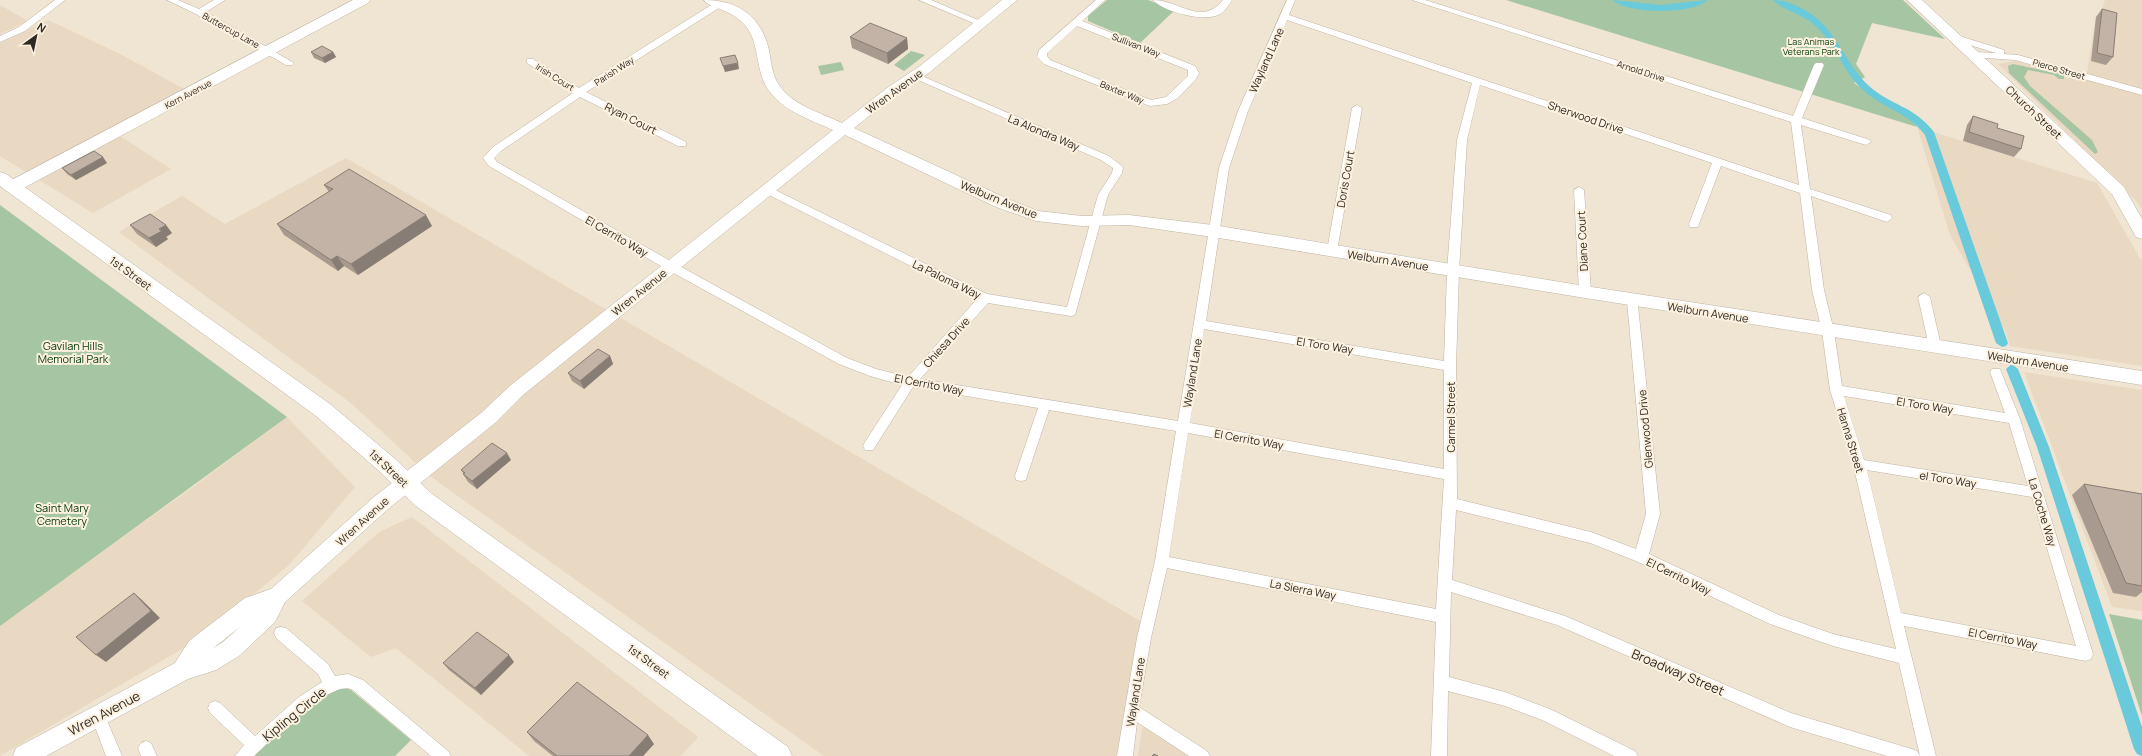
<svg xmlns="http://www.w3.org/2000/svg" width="2142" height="756" font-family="Manrope,sans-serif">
<rect width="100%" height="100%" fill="#f0e4d3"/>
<g fill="#e9d8c2">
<polygon points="2105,0 2142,0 2142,210 2137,202 1998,64 2014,61 2064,73 2087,73 2096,16 2101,13"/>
<polygon points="0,5 28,21 0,34"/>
<polygon points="48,20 120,54 184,89 109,129 171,169 93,213 0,156 0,43"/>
<polygon points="1917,127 2097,183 2142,262 2142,366 2010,346 2006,332 1950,235"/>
<polygon points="346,158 1149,626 1116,756 824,756 431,477 352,404 119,232 182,196 225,224"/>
<polygon points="2024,372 2142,390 2142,611 2112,607"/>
<polygon points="287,417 355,487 288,566 197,640 0,756 0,625 193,487"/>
<polygon points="412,517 698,737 681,756 529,756 396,648 371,657 302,601 379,532"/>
<polygon points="1143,723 1200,756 1138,756"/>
</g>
<g fill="#a5c5a3">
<polygon points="1107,0 1148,0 1175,10 1140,43 1088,21 1088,16"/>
<path d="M1506,0H1903L1945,39L1872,23L1856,64L1865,77L1854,83C1874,98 1902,106 1917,127Z"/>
<polygon points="911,51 925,55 904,71 894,65"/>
<polygon points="841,62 844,70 821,75 818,66"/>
<polygon points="2013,64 2064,75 2064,79 2059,79 2054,75 2028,70 2024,77 2030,86 2092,140 2098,152 2095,154 2009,73 2008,66"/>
<polygon points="0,205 287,417 0,626"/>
<polygon points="2109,614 2142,620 2142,716"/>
<polygon points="342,687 351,690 411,740 395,756 252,756 321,696"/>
</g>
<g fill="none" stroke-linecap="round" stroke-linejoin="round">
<g fill="#68cadb" fill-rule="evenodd">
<path d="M1613,0L1661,5L1707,0C1694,15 1626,14 1613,0Z"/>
<path d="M1773,0C1784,0 1791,3 1801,8C1837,26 1842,61 1869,86C1891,106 1913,105 1934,132L2008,343L2006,346L2002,347L1996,343L1925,135C1908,112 1884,109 1864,91C1842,72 1835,41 1812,23C1801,14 1781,9 1773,0Z"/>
<polygon points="2012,364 2018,369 2049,447 2142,727 2142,756 2137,754 2134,749 2037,447 2006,369"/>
</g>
<g stroke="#bfb4a3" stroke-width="1">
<g id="street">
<polygon points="55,0 65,0 25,31 0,42 0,36 19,27"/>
<polygon points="167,0 178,0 199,9 214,0 225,0 206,12 294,63 292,65 286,65 196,14"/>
<polygon points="919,0 931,0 985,23 981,26 978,25"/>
<path d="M1096,0H1105L1082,21L1195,66L1199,73L1196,79L1178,98L1167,104L1150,106L1044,64L1037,57L1039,50ZM1077,26L1188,70V76L1166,97L1151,100L1050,60L1047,56V53Z"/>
<path d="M1153,0C1180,0 1201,27 1223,0H1232C1229,5 1225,11 1220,14C1205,23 1164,12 1153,0Z"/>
<path d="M1287,0H1295L1289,15L1799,185L1791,122L1412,0H1425L1793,116L1814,65L1816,63H1822L1824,65L1802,118L1870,140L1871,142L1866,145L1801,125L1810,189L1891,215L1892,218L1887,222L1811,196L1824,290L1834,331L1842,386L2005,413L1990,372L1992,369H2000L2020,419L2093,654L2091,659L2086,661L1904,626L1936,756H1920L1899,663L1833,646L1770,624L1636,561L1590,543L1456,510L1452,580L1565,616L1791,713L1912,749L1917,751L1920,756H1887L1790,727L1557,625L1451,592L1449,677L1505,692L1552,710L1635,751L1638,756H1614L1542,720L1505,706L1448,691L1447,756H1431L1436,622L1167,568L1151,638L1139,707L1207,751L1210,756H1189L1137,722L1133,756H1117L1137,638L1155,561L1176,431L1049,410L1027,476L1026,480L1021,481L1016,480L1015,476L1038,408L913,387L873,450H865L863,446L865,442L902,385L870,376L839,364L666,269L489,166L483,158L493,147L573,93L527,63V59H533L579,88L716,2H722V6L586,92L686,142V146H678L580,97L501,151L494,158L497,162L674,263L847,358L876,369L908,377L977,299L763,192L762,190L763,188H771L987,294L1067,307L1098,195L1112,173L1113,168L1101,160L909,76L911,74H917L1109,156L1123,167L1122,173L1108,195L1075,315L1071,316L988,303L920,379L1178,421L1219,168L1238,111ZM1287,20L1472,83L1457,140L1447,271L1444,361L1206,321L1229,168L1248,111ZM1480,85L1712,163L1689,224L1690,227H1698L1699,224L1721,166L1800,193L1812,290L1822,331L1830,390L1853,464L1896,649L1833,634L1779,615L1649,554L1660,514L1637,297L1633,296L1627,300L1646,514L1636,549L1591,532L1457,499L1456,366L1459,271L1467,140ZM1204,329L1444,370V469L1190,423ZM1844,396L2009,423L2028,486L1864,460ZM1188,433L1444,479L1436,609L1169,557ZM1867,470L2032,497L2076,646L1901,613Z"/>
<polygon points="1953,34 2004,50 2004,54 2018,55 2142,89 2142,95 2015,60 1971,57 1969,55 1974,52 1996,53 1950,39 1948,37"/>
<polygon points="1357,105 1362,108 1337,251 1332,255 1327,251 1352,108"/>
<polygon points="1579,187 1584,190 1591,292 1585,296 1579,292 1574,190"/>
<polygon points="1924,293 1930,297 1941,346 1935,350 1929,346 1918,297"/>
<path d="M281,627L286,628L328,664L335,676L348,674L363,680L448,751L451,756H431L353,690C332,677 270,742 254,756H235L244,745L210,713L208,708L210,703L215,701L220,703L255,736L299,697L322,682L318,674L276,638L274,633L276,628Z"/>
<polygon points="98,709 103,711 122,756 106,756 91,716 93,711"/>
<polygon points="146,741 151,743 157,756 141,756 138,748 141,743"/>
</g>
</g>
<g stroke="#bfb4a3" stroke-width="1">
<g id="secondary">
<polygon points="353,0 370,0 368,3 18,191 12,192 6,191 4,187 6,183"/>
<path d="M704,0C738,0 761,16 769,50C771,61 772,75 779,85C792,105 821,113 842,123L887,88L920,66L1002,0H1017L930,72L897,94L854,128L1008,199L1038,211L1082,216L1129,215L1213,225L1585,286L2142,371V385L1585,298L1213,237L1129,225L1082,226L1036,221L996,207L845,135L523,395L495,423L388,509L285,602L275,622L239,656L216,670L188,679L46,756H13L16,748L175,663L189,641L245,598L271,589L374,497L481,413L511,385L833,130C811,120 785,112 770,92C754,72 761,42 744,24C734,13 719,9 706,3ZM241,626L223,642L212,649Z"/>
<polygon points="1907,0 1922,0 2124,187 2142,219 2142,239 2136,237 2112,194"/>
</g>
</g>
<g stroke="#bfb4a3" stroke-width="1">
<polygon id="primary" points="0,172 6,174 330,404 394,458 432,494 788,747 792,756 758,756 416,506 378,470 316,416 0,186"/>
</g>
<use href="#street" fill="#fff" fill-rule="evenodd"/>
<use href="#secondary" fill="#fff" fill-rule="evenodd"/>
<use href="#primary" fill="#fff" fill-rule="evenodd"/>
</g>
<g fill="#a89a8f">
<polygon points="2102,9 2113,57 2106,65 2091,61 2096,17"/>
<polygon points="850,37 907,38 908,49 888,64 852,48"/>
<polygon points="311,52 333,52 336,57 325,63 314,58"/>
<polygon points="1973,116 1997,128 2021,149 2014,157 1963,141 1967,125"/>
<polygon points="107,163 76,180 67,174 62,168"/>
<polygon points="324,185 432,226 358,275 344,266 338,271 284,235 277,224 329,192"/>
<polygon points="130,225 172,233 166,237 168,239 156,247 137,234"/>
<polygon points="610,356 613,364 584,389 572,381 568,373"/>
<polygon points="511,460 477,489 468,482 463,474 464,474 461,470"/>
<polygon points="2084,484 2142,494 2142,592 2136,597 2113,593 2072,495"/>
<polygon points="514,662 481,695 449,670 443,663"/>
<polygon points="527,732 654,744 643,756 553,756 534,741"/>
</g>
<g fill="#887d74">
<polygon points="907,38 908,49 888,64 887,53"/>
<polygon points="333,52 336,57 325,63 322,58"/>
<polygon points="738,63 739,69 725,72 723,66"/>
<polygon points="103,157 107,163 76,180 71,175"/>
<polygon points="426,215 432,226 358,275 351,264"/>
<polygon points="166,225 172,233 166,237 168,239 156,247 149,238 159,229"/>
<polygon points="337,256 344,266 338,271 331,260"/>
<polygon points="610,356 613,364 584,389 580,381"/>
<polygon points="507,453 511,460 477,489 472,481"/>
<polygon points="134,593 142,600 160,618 106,662 96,655"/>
<polygon points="509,655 514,662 481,695 475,688"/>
<polygon points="648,735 654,744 643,756 629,756"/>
</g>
<g fill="#c3b3a6" stroke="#887d74">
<polygon points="2102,9 2117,13 2113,57 2097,53"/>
<polygon points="870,23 907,38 887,53 850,37"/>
<polygon points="322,46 333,52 322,58 311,52"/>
<polygon points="735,55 738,63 723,66 720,58"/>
<polygon points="1973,116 1998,124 1997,128 2024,136 2021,149 1969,132"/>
<polygon points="94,151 103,157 71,175 62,168"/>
<polygon points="349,169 426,215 351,264 337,256 331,260 277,224 333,189 324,185"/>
<polygon points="150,214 166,225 159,229 162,231 149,238 130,225"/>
<polygon points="598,349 610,356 580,381 568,373"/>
<polygon points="492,443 507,453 472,481 463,474 465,473 461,470"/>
<polygon points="2084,484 2142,494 2142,586 2126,583"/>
<polygon points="134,593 151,611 96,655 76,637"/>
<polygon points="477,632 509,655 475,688 443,663"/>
<polygon points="577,682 648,735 629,756 557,756 527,732"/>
<polygon points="1154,754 1158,756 1152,756"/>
</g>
<g text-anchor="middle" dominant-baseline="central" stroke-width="4" stroke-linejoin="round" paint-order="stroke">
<g font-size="9" fill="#2e2923" stroke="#fdf1e0">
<text transform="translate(231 30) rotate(29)">Buttercup Lane</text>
<text transform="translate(1136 45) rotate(21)">Sullivan Way</text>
<text transform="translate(2059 69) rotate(16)">Pierce Street</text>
<text transform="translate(614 71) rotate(-33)">Parish Way</text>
<text transform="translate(1641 71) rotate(18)">Arnold Drive</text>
<text transform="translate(555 77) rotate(32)">Irish Court</text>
<text transform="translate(1122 92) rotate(22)">Baxter Way</text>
<text transform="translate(188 94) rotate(-28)">Kern Avenue</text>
</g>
<g font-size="9" fill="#003903" stroke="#fdf1e0">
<text x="1811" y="41">Las Animas<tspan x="1811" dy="10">Veterans Park</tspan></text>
</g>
<g font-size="11" fill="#2e2923" stroke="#fdf1e0">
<text transform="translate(1266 60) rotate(-66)">Wayland Lane</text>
<text transform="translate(894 91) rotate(-36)">Wren Avenue</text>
<text transform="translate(2034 112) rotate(43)">Church Street</text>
<text transform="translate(1586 117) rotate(19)">Sherwood Drive</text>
<text transform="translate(631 118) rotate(27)">Ryan Court</text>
<text transform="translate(1044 132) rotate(23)">La Alondra Way</text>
<text transform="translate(1345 179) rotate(-80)">Doris Court</text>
<text transform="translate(999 199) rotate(22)">Welburn Avenue</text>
<text transform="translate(617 236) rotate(30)">El Cerrito Way</text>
<text transform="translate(1582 241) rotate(-93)">Diane Court</text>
<text transform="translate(1388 260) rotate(9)">Welburn Avenue</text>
<text transform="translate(131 273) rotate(36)">1st Street</text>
<text transform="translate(947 279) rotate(26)">La Paloma Way</text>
<text transform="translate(639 292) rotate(-39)">Wren Avenue</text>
<text transform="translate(1708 312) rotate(9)">Welburn Avenue</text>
<text transform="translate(946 342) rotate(-48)">Chiesa Drive</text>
<text transform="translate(1325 345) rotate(9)">El Toro Way</text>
<text transform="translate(2028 361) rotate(9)">Welburn Avenue</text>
<text transform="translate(1192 373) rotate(-81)">Wayland Lane</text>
<text transform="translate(929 384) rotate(11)">El Cerrito Way</text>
<text transform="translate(1925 405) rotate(9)">El Toro Way</text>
<text transform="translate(1450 417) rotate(-90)">Carmel Street</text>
<text transform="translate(1645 429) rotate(-95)">Glenwood Drive</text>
<text transform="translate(1249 439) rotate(10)">El Cerrito Way</text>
<text transform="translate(1851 440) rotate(73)">Hanna Street</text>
<text transform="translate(389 468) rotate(43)">1st Street</text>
<text transform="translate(1948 479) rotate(9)">el Toro Way</text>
<text transform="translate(2043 512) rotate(73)">La Coche Way</text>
<text transform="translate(362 521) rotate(-42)">Wren Avenue</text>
<text transform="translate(1679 576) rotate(26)">El Cerrito Way</text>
<text transform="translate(1303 589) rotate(11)">La Sierra Way</text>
<text transform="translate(2003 638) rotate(11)">El Cerrito Way</text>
<text transform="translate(649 661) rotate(36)">1st Street</text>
<text transform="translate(1135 692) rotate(-81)">Wayland Lane</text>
</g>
<g font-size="11" fill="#003903" stroke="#fdf1e0">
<text x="73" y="345">Gavilan Hills<tspan x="73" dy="13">Memorial Park</tspan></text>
<text x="62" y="507">Saint Mary<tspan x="62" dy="13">Cemetery</tspan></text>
</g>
<g font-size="13" fill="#2e2923" stroke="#fdf1e0">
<text transform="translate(1678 672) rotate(23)">Broadway Street</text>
<text transform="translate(104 713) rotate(-28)">Wren Avenue</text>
<text transform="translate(294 714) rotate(-39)">Kipling Circle</text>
</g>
</g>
<g transform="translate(36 36) rotate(33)" stroke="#fdf1e0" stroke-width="3" paint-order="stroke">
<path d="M0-3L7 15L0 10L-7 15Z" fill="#2e2923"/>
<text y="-6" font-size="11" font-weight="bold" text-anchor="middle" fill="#2e2923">N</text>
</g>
</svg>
